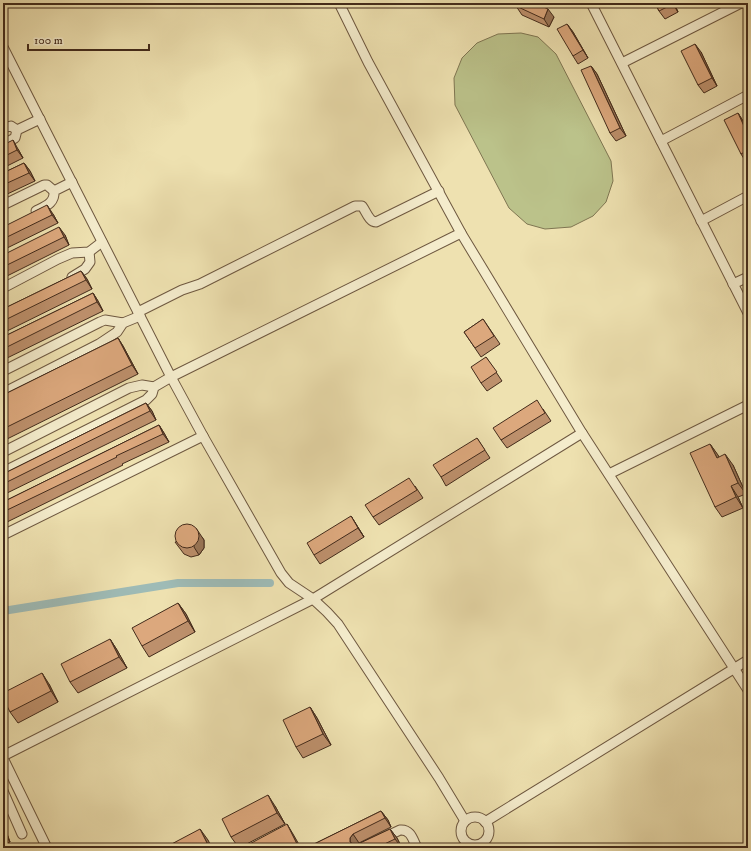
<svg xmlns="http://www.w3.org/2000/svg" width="751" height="851" font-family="'IM FELL DW Pica',serif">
<rect width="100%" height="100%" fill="#eee1b0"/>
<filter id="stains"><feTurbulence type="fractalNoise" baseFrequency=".005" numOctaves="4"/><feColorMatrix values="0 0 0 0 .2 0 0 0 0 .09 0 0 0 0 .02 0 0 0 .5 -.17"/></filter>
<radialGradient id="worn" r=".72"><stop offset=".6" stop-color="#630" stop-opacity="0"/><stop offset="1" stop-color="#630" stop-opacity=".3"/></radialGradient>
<polygon fill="#bbc28a" stroke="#7f7652" points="521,33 538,37 556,54 611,161 613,181 606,202 593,216 571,227 545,229 527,224 509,208 455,105 454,78 462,58 477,43 498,34"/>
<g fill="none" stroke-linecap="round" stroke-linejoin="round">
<polyline stroke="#9ebbb6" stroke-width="8" points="3,611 178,583 270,583"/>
<g stroke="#6e5840" stroke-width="11">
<g id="minor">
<polyline points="339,3 368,62 461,233 582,433 748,690"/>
<polyline points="591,3 748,313"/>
<polyline points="3,47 171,377 203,436 281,573 289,583 313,599 327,612 338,624 439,778 465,821"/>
<polyline points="622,63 741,3"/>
<polyline points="3,128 11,126 17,130"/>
<polyline points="661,141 748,95"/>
<polyline points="3,144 15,138 17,130 40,119"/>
<polyline points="3,205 44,185 47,185 54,191"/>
<path d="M36,211C46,206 55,203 54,191L72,182"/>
<polyline points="701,221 748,196"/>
<polyline points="72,277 85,269 90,262 89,252"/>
<polyline points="733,284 748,277"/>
<polyline points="3,288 58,259 72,253 89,252 102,242"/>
<path d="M138,312L182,290L200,284L355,206H362C366,211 369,222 376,222L439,191"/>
<polyline points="3,371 100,322 105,320 123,323"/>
<polyline points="3,393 99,344 117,332 123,323 140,316"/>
<polyline points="3,452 129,388 142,385 154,387"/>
<polyline points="3,472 146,400 152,394 154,387 171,377 461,233"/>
<polyline points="609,474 748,405"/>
<polyline points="3,535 203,436"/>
<polyline points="3,756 313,599 582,433"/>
<polyline points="3,758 47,848"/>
<polyline points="3,791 22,834"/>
<circle cx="475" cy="831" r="14"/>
<polyline points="485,822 748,660"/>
<path d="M362,848L400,830C411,829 413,840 417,848"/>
</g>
</g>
<use href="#minor" stroke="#f4eccc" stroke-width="9"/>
</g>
<g fill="#bd906c" stroke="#432b1b">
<polygon points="3,3 13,3 3,8"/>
<polygon points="655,3 674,3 678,12 665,19 659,11"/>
<polygon points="516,6 554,17 549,27 522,15"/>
<polygon points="567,24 573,32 588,58 578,64 573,56"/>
<polygon points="701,52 717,86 704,93 698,85"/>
<polygon points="591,66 597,74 626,136 616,141 610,133"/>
<polygon points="738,113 743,121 748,131 748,161 746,162 741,154"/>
<polygon points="3,145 18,149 23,158 3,168"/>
<polygon points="24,163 30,171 35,181 3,196 3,173"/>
<polygon points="53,214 58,223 3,250 3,227"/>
<polygon points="65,235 69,245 3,278 3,255"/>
<polygon points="81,271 87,279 92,289 3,333 3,309"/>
<polygon points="93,293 98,301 103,311 3,360 3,337"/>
<polygon points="483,319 500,344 481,357 464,332"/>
<polygon points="118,338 123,346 138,374 3,441 3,395"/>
<polygon points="486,357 502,381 487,391 481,383"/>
<polygon points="146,403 152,411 156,420 3,495 3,474"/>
<polygon points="543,409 551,421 507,448 501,440"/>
<polygon points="159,425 164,433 169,442 122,464 123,465 3,524 3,502"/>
<polygon points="477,438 490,458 446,486 441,477"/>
<polygon points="710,444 719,457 733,465 746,494 738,497 743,508 722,517 715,507"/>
<polygon points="415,486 423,498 379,525 373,517"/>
<polygon points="351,516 364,537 320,564 314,555"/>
<polygon points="202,537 204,540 204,548 199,555 191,557 184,554 175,542"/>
<polygon points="178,603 186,614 195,632 149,657 142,646"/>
<polygon points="110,639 117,650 127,668 78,693 70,682"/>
<polygon points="49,684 58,702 18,723 10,712"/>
<polygon points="310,707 317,718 331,745 303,758 296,747"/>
<polygon points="275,806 285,824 239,848 231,837"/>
<polygon points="381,811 388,820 391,827 359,843 358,844 390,829 397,838 402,848 306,848"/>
<polygon points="3,823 10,842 3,845"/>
</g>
<g fill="#9a7658" stroke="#432b1b">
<polygon points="672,3 674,3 678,12"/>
<polygon points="548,9 554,17 549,27 544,19"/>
<polygon points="567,24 573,32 588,58 583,50"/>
<polygon points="695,44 701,52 717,86 712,78"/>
<polygon points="591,66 597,74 626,136 620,128"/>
<polygon points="738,113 743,121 748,131 748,135"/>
<polygon points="13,140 23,158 17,150"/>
<polygon points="24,163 30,171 35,181 29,173"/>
<polygon points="47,205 53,214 58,223 52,215"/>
<polygon points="59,227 65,235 69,245 64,237"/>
<polygon points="81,271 87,279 92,289 86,280"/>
<polygon points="93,293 98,301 103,311 97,302"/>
<polygon points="118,338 123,346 138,374 132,365"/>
<polygon points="146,403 152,411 156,420 150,411"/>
<polygon points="159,425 164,433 169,442 163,434"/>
<polygon points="710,444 718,455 725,469 717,458"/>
<polygon points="725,454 733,465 746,494 738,483"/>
<polygon points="731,486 738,497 743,508 736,497"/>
<polygon points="351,516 356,524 364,537 358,528"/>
<polygon points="196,528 204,540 204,548 199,555 194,547"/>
<polygon points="178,603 186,614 195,632 188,621"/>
<polygon points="110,639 117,650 127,668 119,657"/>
<polygon points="42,673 49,684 58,702 51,691"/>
<polygon points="310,707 317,718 331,745 323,734"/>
<polygon points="268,795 275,806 285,824 277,813"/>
<polygon points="381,811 388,820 391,827 385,818"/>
<polygon points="3,823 10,842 5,834 3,830"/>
<polygon points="287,824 293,834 301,848 299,848"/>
<polygon points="200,829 208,840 212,848 210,848 209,847"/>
<polygon points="390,829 397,838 402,848 395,839"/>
<polygon points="353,834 359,843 356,847 350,842 350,838"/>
</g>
<g fill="#dca87d" stroke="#432b1b">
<polygon points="517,3 535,3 548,9 544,19 516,6"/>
<polygon points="655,3 672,3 673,4 659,11"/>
<polygon points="567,24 583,50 573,56 557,29"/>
<polygon points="695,44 712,78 698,85 681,51"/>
<polygon points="591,66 620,128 610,133 581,70"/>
<polygon points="738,113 748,135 748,150 741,154 724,120"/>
<polygon points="13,140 17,150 3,157 3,145"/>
<polygon points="24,163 29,173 3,185 3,173"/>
<polygon points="47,205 52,215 3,239 3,227"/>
<polygon points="59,227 64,237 3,267 3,255"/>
<polygon points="81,271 86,280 3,321 3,309"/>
<polygon points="93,293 97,302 3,349 3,337"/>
<polygon points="483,319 494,336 475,348 464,332"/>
<polygon points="118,338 132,365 3,429 3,395"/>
<polygon points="486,357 497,372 481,383 471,367"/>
<polygon points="537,400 545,413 501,440 493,428"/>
<polygon points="146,403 150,411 3,484 3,474"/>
<polygon points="159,425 163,434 116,456 117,457 3,512 3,502"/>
<polygon points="477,438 485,450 441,477 433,465"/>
<polygon points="710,444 717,458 725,454 738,483 731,486 736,497 715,507 690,453"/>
<polygon points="409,478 417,490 373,517 365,505"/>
<polygon points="351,516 358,528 314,555 307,543"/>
<circle cx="187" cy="536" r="12"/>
<polygon points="178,603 188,621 142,646 132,628"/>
<polygon points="110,639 119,657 70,682 61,664"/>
<polygon points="42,673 51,691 10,712 3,698 3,693"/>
<polygon points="310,707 323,734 296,747 283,720"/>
<polygon points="268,795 277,813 231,837 222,819"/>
<polygon points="381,811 385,818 353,834 350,838 350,842 355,845 358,844 390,829 395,839 376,848 331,848 331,847 328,848 306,848"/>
<polygon points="287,824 299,848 289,848 288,847 286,848 242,848"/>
<polygon points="200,829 209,847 208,848 164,848"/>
</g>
<rect width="751" height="851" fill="none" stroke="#eee1b0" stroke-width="16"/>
<rect x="4" y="4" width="743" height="843" fill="none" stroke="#432b1b" stroke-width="2"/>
<rect x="8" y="8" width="735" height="835" fill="none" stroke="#432b1b"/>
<path d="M28 44v6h121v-6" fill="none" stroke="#432b1b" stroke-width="2"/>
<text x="34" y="44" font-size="12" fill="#432b1b" stroke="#f4eccc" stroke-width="3" paint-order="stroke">100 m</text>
<rect width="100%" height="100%" filter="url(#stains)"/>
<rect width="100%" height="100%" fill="url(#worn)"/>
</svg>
